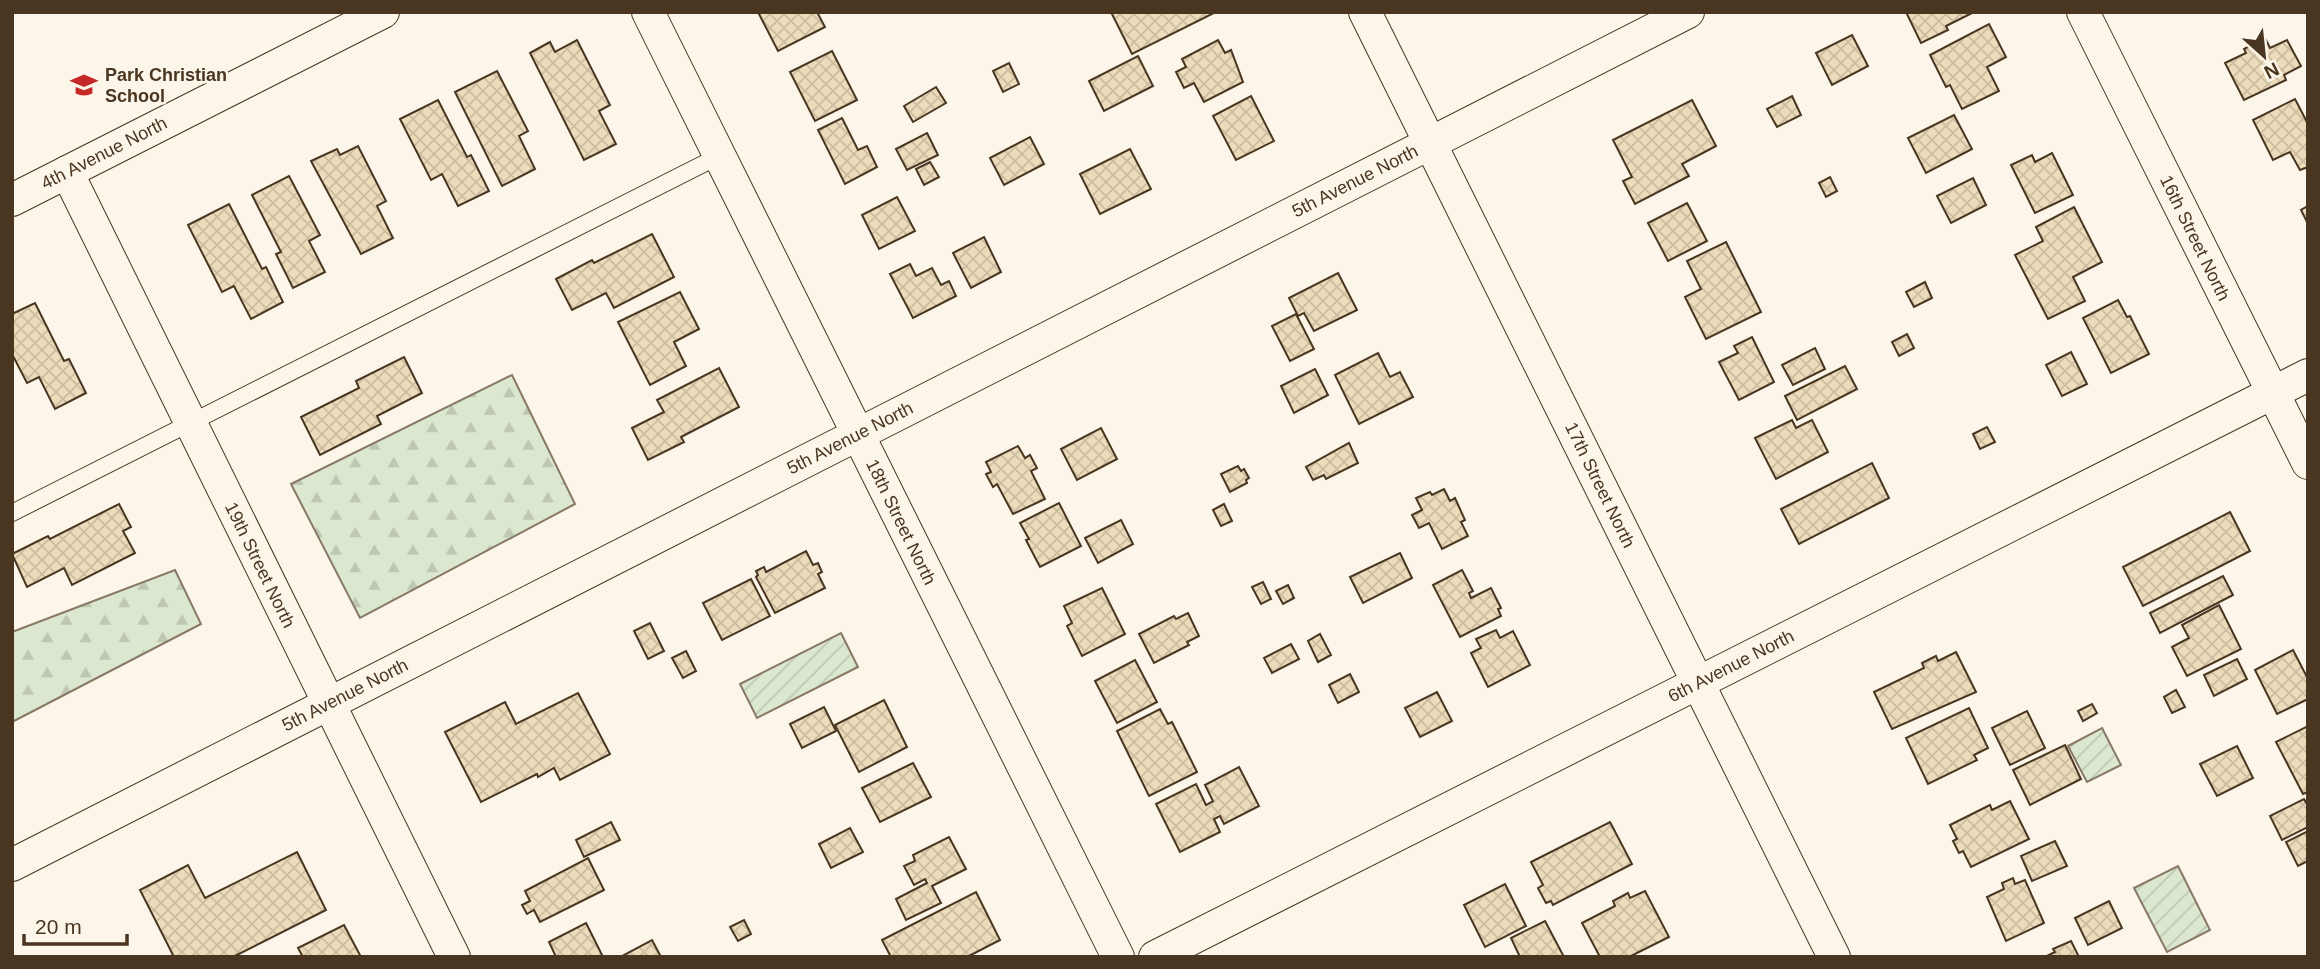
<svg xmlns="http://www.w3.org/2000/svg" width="2320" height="969" font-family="Arial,sans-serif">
<defs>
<pattern id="forest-firs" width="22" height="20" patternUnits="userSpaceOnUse" patternTransform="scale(1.75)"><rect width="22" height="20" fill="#dce7d0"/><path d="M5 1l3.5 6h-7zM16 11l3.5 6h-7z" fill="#bec7b2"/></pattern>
<pattern id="garden-furrows" width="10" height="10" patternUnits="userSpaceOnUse" patternTransform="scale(1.75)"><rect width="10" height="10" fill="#dce7d0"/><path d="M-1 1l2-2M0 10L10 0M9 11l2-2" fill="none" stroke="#bec7b2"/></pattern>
<pattern id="building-cross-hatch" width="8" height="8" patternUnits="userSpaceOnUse" patternTransform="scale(1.75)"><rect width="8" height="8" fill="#ecdcbc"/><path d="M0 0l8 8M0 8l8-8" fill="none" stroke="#ccbda1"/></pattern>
</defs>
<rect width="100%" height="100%" fill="#fbf6e9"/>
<g fill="url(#forest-firs)" stroke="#887966" stroke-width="2">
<polygon points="512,375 575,504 360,618 291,484"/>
<polygon points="175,570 201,624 12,722 12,632"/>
</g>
<g fill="url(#garden-furrows)" stroke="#887966" stroke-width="2">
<polygon points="841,633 858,667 757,718 740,684"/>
<polygon points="2102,728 2121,765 2087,782 2068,746"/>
<polygon points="2178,866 2210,930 2167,952 2134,888"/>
</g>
<g fill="url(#building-cross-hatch)" stroke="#4a3520" stroke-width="2">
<polygon points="758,12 817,12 825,27 778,51"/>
<polygon points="1111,12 1213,12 1214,13 1132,54"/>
<polygon points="1906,12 1974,12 1946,26 1948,30 1921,43"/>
<polygon points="1989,24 2006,57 1987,67 1999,91 1962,109 1950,85 1946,87 1930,55"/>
<polygon points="1852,35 1868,66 1832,85 1816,53"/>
<polygon points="2265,38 2270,48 2287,40 2301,66 2284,75 2286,80 2244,100 2225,63 2246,53 2244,49"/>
<polygon points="577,40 610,105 599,111 616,144 584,160 530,53 550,42 555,52"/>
<polygon points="1218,40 1225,53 1231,50 1243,82 1204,102 1194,83 1184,88 1176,72 1186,67 1182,59"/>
<polygon points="832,51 857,100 815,121 790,72"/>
<polygon points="1138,56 1153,86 1104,111 1089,81"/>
<polygon points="1009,63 1019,84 1003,92 993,71"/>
<polygon points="497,71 528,131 519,136 535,169 502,186 455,92"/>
<polygon points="936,87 946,103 913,122 904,106"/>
<polygon points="1251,96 1274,141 1236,160 1213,116"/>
<polygon points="1792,96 1801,115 1777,127 1767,109"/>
<polygon points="2295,99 2308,124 2308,167 2300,170 2290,152 2273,160 2253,120"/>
<polygon points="438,100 467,157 471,155 489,191 458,206 442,174 431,180 400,119"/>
<polygon points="1692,100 1716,146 1682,164 1689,176 1635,204 1623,181 1632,177 1613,140"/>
<polygon points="1954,115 1972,149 1926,173 1908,138"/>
<polygon points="842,118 858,150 867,146 877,167 845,184 818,130"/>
<polygon points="927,133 938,155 907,170 896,149"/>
<polygon points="1030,137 1044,164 1004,185 990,158"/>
<polygon points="358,146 386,201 377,206 393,238 361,254 311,161 337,149 340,155"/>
<polygon points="1130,149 1151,189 1100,214 1080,174"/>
<polygon points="2052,153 2073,195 2035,213 2011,165 2032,155 2035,162"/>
<polygon points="930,162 939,177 924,185 916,169"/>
<polygon points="289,176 320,235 309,241 325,272 293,288 276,254 281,252 252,195"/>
<polygon points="1830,177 1837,191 1826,197 1819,183"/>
<polygon points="1973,178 1986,205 1951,223 1937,196"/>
<polygon points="897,197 915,231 879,249 862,215"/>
<polygon points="1687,203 1707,241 1668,261 1648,223"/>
<polygon points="229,204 262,269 266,267 283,302 251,319 234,286 222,292 188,225"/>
<polygon points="2308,206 2308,224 2301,210"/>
<polygon points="2074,207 2102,262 2073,277 2085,301 2048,319 2015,255 2043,241 2036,227"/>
<polygon points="652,234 674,277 614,308 606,293 572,310 556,279 592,260 594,263"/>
<polygon points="984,237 1001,272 971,288 953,253"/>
<polygon points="1726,242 1761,312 1706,339 1685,297 1701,289 1687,261"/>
<polygon points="910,264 916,276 932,268 941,285 949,281 956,296 913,318 890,274"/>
<polygon points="1338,273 1357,310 1314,331 1304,313 1298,316 1289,298"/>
<polygon points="1925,282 1932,298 1914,307 1906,292"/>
<polygon points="680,292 699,329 674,342 686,366 650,385 618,322"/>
<polygon points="2118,300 2127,317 2130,316 2149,354 2111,373 2083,318"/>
<polygon points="35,303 64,361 69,359 86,393 55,409 39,377 27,383 12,354 12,314"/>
<polygon points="1296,314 1314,349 1290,361 1272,326"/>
<polygon points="1907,334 1914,348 1899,356 1892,342"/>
<polygon points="1752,337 1774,382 1739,400 1719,362 1738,353 1734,346"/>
<polygon points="1815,348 1825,369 1793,385 1782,365"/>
<polygon points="2071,352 2087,384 2062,396 2046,365"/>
<polygon points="1378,353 1390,377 1400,372 1413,397 1359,424 1335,375"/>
<polygon points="404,357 422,393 377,416 381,424 320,455 301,417 359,388 356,381"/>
<polygon points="1845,366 1857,389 1797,420 1785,396"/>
<polygon points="719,368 739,407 681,437 684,442 648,460 632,428 664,412 657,400"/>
<polygon points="1315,369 1328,395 1294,413 1281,386"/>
<polygon points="1792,420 1796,428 1812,420 1828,452 1776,479 1755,438"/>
<polygon points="1987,427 1995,442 1980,449 1973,434"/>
<polygon points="1101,428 1117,459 1077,480 1061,449"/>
<polygon points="1349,443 1358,463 1326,479 1324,475 1313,480 1306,467"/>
<polygon points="1018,446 1025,458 1030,455 1037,468 1031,471 1045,499 1013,514 997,484 993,487 986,474 991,472 986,462"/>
<polygon points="1872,463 1889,498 1799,544 1781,509"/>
<polygon points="1238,466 1241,471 1244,469 1249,478 1246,480 1247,483 1230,492 1221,474"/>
<polygon points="1444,489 1450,501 1455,498 1465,520 1461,522 1468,536 1442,549 1429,523 1419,528 1412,515 1422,510 1416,498 1430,492 1432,495"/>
<polygon points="1059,503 1081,546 1040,567 1026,540 1029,539 1020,523"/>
<polygon points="119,504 131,527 123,531 135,553 72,585 64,568 27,587 12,554 48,536 50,539"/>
<polygon points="1224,504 1232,521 1221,526 1213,510"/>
<polygon points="2230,512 2250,551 2143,606 2123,567"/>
<polygon points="1121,520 1133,544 1098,563 1085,538"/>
<polygon points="806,551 813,565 818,563 822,572 818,574 825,588 775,613 756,577 758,575 756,571 764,567 766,572"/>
<polygon points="1400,553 1412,578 1363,603 1350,577"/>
<polygon points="1462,570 1473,591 1469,593 1471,598 1491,588 1501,608 1498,609 1501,616 1460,637 1433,585"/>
<polygon points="2223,576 2233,595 2160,633 2150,613"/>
<polygon points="751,579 770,616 722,640 703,603"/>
<polygon points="1263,582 1271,599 1261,604 1252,587"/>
<polygon points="1288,585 1294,598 1283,604 1276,591"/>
<polygon points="1102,588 1125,634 1082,656 1067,626 1072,623 1064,606"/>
<polygon points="2219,605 2241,649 2187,676 2172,647 2189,638 2182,625"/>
<polygon points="1188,613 1199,636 1187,642 1189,645 1154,663 1139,634 1174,616 1176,619"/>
<polygon points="650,623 664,651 648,659 634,631"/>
<polygon points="1496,630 1500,638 1513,631 1530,665 1488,687 1471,653 1481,648 1476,639"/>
<polygon points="1320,634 1331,655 1318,662 1308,641"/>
<polygon points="1291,644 1299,659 1272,673 1264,658"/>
<polygon points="2293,650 2308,679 2308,699 2277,714 2255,670"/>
<polygon points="686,651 696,671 683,678 672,658"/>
<polygon points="1956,652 1976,692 1892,729 1874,692 1924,668 1922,663 1936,656 1938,661"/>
<polygon points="2237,659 2247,679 2214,696 2204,675"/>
<polygon points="1135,660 1157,702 1117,723 1095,681"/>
<polygon points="1350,674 1359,692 1338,703 1329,685"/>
<polygon points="2176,690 2185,707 2172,713 2164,697"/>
<polygon points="1437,692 1452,721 1420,737 1405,708"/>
<polygon points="578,693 610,754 560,780 554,768 538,777 537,774 481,802 445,732 505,702 516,724"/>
<polygon points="884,700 907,747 859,772 835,725"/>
<polygon points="2092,704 2097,713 2083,721 2078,711"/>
<polygon points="824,707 836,731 802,748 790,724"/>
<polygon points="1969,708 1988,748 1974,755 1977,760 1928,784 1906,738"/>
<polygon points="1160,709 1168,724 1172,722 1197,772 1149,796 1117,731"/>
<polygon points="2027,711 2045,748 2010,765 1992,728"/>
<polygon points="2308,726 2308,792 2303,794 2276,742"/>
<polygon points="2065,745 2081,779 2030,805 2013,770"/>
<polygon points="2237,746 2253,778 2217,796 2200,764"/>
<polygon points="913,763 931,797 880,822 862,788"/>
<polygon points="1239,767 1259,806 1224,824 1220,816 1214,819 1220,832 1180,852 1156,804 1196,784 1206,805 1213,801 1205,785"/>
<polygon points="2304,799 2308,806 2308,827 2282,840 2270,816"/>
<polygon points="2010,801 2029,839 1971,867 1963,851 1959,853 1953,841 1957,839 1950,825 1990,805 1992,810"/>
<polygon points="611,822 620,840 584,857 576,840"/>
<polygon points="1610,822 1632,864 1553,905 1551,901 1546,903 1538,888 1543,885 1531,862"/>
<polygon points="850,828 863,852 831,868 819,844"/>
<polygon points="2308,831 2308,861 2298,866 2286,842"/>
<polygon points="949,837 966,869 932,886 941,903 906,920 896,899 927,883 925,879 914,885 904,866 915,861 913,855"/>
<polygon points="2055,841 2067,866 2032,881 2021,856"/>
<polygon points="297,852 326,910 233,957 174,957 140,890 188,865 205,898"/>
<polygon points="588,858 604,890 540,922 534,910 527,914 522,905 530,901 525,891"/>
<polygon points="2013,878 2015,884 2025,880 2044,923 2006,941 1987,897 2004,889 2002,883"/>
<polygon points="1505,884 1526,926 1485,947 1464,905"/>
<polygon points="1645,891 1669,937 1629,957 1600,957 1582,923 1615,906 1613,901 1628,893 1630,898"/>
<polygon points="976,892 1000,940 967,957 891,957 882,940"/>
<polygon points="2109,901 2122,928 2088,945 2075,918"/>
<polygon points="744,920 751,934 738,941 730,927"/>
<polygon points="1545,921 1564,957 1520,957 1511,938"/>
<polygon points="586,923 603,957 556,957 549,942"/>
<polygon points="344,925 361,957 303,957 298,948"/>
<polygon points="652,940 661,957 622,957 622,956"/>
<polygon points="2071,941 2079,957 2045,957 2055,952 2053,949"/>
</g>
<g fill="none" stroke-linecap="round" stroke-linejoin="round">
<g stroke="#4a3520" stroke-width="18">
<polyline id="lane" points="12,513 719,156"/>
</g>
<g stroke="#4a3520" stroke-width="34">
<g id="street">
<polyline points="648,12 1118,957"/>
<polyline points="1365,12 1834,957"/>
<polyline points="2083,12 2308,463"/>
<polyline points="67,172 454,957"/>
<polyline points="12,200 383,12"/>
<polyline points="12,865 1688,12"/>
<polyline points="1155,957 2308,375"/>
</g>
</g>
<use href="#lane" stroke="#fbf6e9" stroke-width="16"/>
<use href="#street" stroke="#fbf6e9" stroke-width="32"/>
</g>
<defs>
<g id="school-bare" transform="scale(2.1)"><path d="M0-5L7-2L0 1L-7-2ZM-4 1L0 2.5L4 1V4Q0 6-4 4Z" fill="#c62828" stroke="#fbf6e9" stroke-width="2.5" paint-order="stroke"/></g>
</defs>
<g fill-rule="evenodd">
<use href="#school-bare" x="84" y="85"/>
</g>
<g text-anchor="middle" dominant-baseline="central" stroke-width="5" stroke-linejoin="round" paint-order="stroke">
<g font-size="18" font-weight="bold" fill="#4a3520" stroke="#fbf6e9" text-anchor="start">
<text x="105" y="75">Park Christian<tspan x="105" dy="21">School</tspan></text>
</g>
<g font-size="18" fill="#4a3520" stroke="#fbf6e9">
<text transform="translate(104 153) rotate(-27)">4th Avenue North</text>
<text transform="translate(1355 181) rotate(-27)">5th Avenue North</text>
<text transform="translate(2195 238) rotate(64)">16th Street North</text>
<text transform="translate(850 438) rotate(-27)">5th Avenue North</text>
<text transform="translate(1600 485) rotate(64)">17th Street North</text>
<text transform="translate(901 522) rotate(64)">18th Street North</text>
<text transform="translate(260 565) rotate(64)">19th Street North</text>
<text transform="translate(1731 666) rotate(-27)">6th Avenue North</text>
<text transform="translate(345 695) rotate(-27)">5th Avenue North</text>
</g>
</g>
<rect width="2320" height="969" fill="none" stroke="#4a3520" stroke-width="28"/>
<g transform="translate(2264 56) rotate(153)" stroke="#fbf6e9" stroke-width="5" paint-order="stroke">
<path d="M0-5L12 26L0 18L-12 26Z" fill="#4a3520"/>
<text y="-10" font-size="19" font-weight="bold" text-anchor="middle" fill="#4a3520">N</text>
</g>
<path d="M24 934v10h103v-10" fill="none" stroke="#4a3520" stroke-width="3.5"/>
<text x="35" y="934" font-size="21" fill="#4a3520" stroke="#fbf6e9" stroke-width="5" paint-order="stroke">20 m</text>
</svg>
